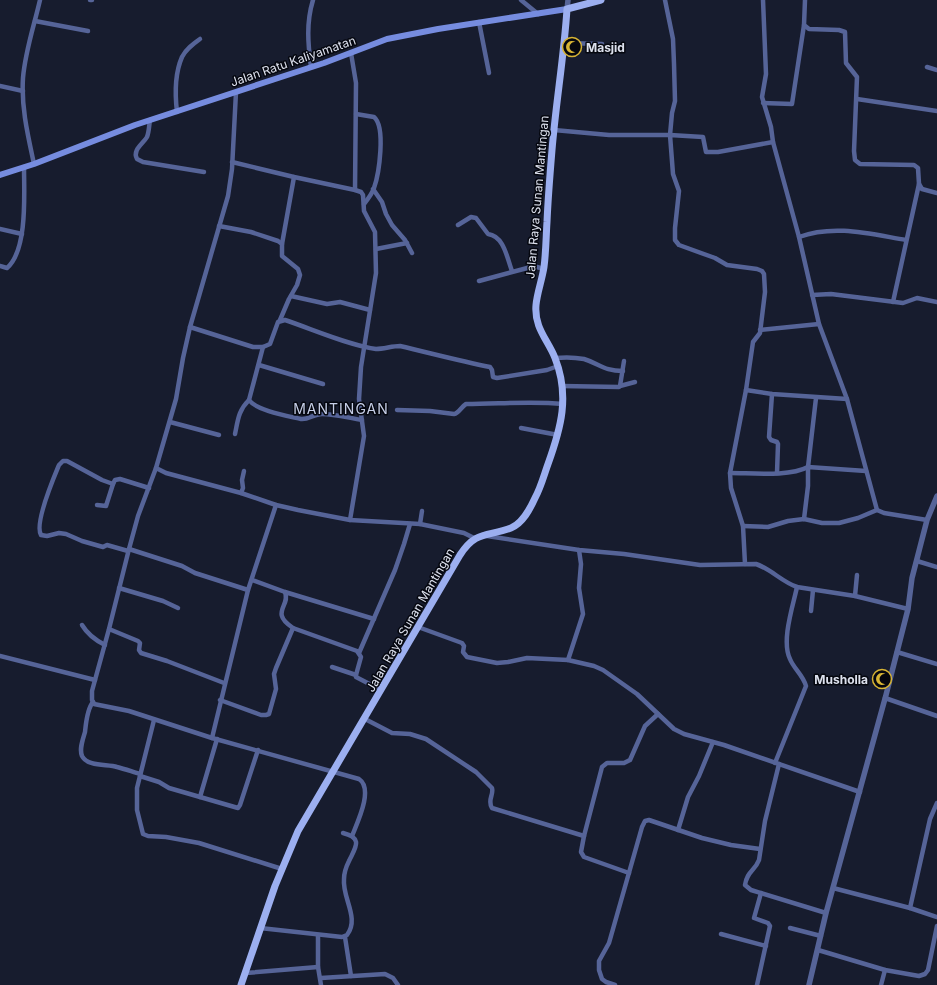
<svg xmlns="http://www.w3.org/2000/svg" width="937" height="985" font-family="Inter,sans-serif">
<rect width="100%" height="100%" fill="#171c2e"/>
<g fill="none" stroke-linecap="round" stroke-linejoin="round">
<g stroke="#566498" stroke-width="4.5">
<polyline points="90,0 92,0"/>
<polyline points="521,0 538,14"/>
<polyline points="763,0 766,74 762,97 771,127 773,142 799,237 819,324 847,399 877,510 884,513 927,520"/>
<polyline points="805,0 804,25 809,29 839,30 845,32 846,63 857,77 854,151 855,160 860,164 914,165 918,168 919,184 922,189 937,193"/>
<polyline points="35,21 88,31"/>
<polyline points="479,22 489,73"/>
<polyline points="565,43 602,44"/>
<polyline points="351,53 356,83 355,190"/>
<path d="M311,67C308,44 306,23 313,0"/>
<polyline points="927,67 937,70"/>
<polyline points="0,86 23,91"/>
<polyline points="236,92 232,169 228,196 190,327 183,358 176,399 156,468 166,473 241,493 276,505 298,510 350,520 420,524 464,533 474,538"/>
<polyline points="857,99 937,111"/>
<polyline points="763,103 792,104 804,25"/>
<path d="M177,112C175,95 175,73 182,57C186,49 193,44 200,39"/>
<path d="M356,114L374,117C386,127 379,174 374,188C372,194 368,199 364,204"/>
<path d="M150,120C149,126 149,132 147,137C143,144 132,150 137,159L143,162L204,172"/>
<polyline points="554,130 609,135 670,135 672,113 675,101 674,64 673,39 665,0"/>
<polyline points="232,162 294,177 355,190 361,192 363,195 364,211 375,232 376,273 361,367 359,399 364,436 350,520"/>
<path d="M34,164C28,136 21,107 23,78C25,52 34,26 40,0"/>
<polyline points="373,189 382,202 386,214 392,225 405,240 412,253"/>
<path d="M458,225L471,217L476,218L488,234C504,236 507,258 512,271"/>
<polyline points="219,226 251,232 278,241 282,244 282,256 298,269 300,275 297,285 289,299 280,320"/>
<polyline points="0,229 22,234"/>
<path d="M799,237C834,224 870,234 906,240"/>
<polyline points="282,244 294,177"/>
<polyline points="376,249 407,243"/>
<path d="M0,266L7,268C28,250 24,192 24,167"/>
<polyline points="479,281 531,267 537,267 544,269"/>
<polyline points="812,295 831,294 903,303 917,298 937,302"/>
<polyline points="291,296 327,304 340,302 370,310"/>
<polyline points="893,302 919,184"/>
<path d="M190,327L253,347H263L270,344L278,322L285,320C312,329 348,345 376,349C384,349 392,346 400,346C430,353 460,361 490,367L492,370L493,377L497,378L547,370L558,366"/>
<polyline points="760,330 819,324"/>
<path d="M263,347L249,400C257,411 288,416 301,419C308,420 314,414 322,414C335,414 349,418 362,420"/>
<path d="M555,358C565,357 574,357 584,359C600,364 604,371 623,371"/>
<polyline points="259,365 323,384"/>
<polyline points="562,386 619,387 620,386 624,361"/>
<polyline points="620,386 635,382"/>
<polyline points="746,390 772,394 847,399"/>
<polyline points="772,394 769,437 771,440 777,442 778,444 777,473"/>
<path d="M397,410L430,411L454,414C459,413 461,407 466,404C499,404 531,401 563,404"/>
<polyline points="170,422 219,435"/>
<polyline points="521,428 558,435"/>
<path d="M235,434C238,420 238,411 249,400"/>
<path d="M156,468L138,516L129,549L109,629L92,691V700L94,704L129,711L212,738L359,779C374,789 357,823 352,836"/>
<path d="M730,473C752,473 789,477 808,467L866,471"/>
<polyline points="241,493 243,488 242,480 244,471"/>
<polyline points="97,505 106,506 113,484"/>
<polyline points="804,519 808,486 808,467 816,398"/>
<polyline points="420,524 422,511"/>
<polyline points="743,526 768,527 788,521 804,519 822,523 839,523 858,518 877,510"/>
<path d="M487,536L579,550L624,554L700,565L756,564C771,569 782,582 797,587L855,596L908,609"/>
<polyline points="129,549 182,566 195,573 248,590"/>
<polyline points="579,550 581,564 579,588 583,614 568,660 594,666 603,670 637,694 674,729 684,734 724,745 860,792"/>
<path d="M128,551L107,545L103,547L82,541L66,534L59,533L47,536L41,535C34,524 54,477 59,465L63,461H67L102,480L113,484L115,480L120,479L149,488"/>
<polyline points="917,561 937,567"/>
<polyline points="745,564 743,526 731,488 730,473 746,390 753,342 760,333 765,292 764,274 762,271 757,269 727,265 715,258 679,245 675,240 675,228 679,191 673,174 670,135 703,137 706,152 718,152 773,142"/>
<polyline points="252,580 285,592 374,619"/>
<polyline points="119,588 163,601 178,608"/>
<path d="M285,592C291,606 269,612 293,628L357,651L361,657L356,675V677L381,690"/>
<polyline points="855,596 857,575"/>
<polyline points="811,611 813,590"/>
<path d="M82,625C88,635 95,640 105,645"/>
<polyline points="418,627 462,643 464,646 463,652 467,657 497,663 508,662 527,658 568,660"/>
<polyline points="109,629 138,641 140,643 139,650 141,653 167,661 224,683"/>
<polyline points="897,652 937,664"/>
<polyline points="359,653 395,570 404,544 410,524"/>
<polyline points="0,656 95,680"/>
<polyline points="332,667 356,675"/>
<polyline points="885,698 937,716"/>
<polyline points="220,700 261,715 266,715 269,714 276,689 274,674 276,668 293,628"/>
<path d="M93,702C87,709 86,723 85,732C83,739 79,749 82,756C88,767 107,764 117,767C125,769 133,772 140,774"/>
<path d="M365,719L392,733L410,734L426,739L476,772L492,788C494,795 487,800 492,808L584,836"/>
<polyline points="154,720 137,788 137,810 143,834 148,836 166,837 199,843 282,869"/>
<polyline points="212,738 248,590 276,505"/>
<path d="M775,763L806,686C803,675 794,669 790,659C781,641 793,606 797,587"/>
<path d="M779,764L765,821L759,860C755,871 747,871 745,885L751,890L826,913"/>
<polyline points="140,776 159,782 169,788 238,808 240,805 258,750"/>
<polyline points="200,797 217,739"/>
<polyline points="937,803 930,819 910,908 937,917"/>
<polyline points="678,830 688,797 699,776 713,742"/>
<polyline points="629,873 584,857 581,852 584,836 602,767 607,763 624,763 630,760 645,726 658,714"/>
<polyline points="833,888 910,908"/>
<path d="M260,928L342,937L347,935C360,918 342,898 344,879C344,872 346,867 349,861C355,848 364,838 343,833"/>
<polyline points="790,928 821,936"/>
<polyline points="721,934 766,946"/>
<polyline points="318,935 318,967 321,985"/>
<polyline points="345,937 351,976"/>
<polyline points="818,950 885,970 919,976 925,974 928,970 937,926"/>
<polyline points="246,973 318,967"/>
<polyline points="321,978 385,974 393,978 398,985"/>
<polyline points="615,985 606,982 602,979 599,970 599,961 609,943 642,827 645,821 649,820 702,838 731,845 760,849"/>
<polyline points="757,985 770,926 768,923 754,918 761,893"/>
<polyline points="881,985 885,970"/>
</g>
<g stroke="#566498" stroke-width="5.5">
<polyline points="567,9 568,0"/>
<polyline points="809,985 826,913 886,695 908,609 912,578 927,520 937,496"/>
</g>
<polyline stroke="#768cdf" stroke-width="6" points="0,175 34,164 135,125 324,63 387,39 438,29 567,9"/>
<path stroke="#9caff0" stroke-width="7" d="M241,985L275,886L298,831L460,555C476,530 488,537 511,528C523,523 530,509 535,498C541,487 544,475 548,464C561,428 570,396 555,358C548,340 534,328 536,305C537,293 542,280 544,267C546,252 546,237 547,222C548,198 550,174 552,150C556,102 564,56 567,9L601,0"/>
</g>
<defs>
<g id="mosque-ring" transform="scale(1)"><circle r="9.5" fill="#05070f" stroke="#d7b434" stroke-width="1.5"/><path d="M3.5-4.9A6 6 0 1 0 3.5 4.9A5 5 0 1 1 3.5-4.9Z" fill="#d7b434"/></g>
</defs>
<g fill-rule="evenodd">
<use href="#mosque-ring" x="572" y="47"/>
<use href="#mosque-ring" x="882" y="679"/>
</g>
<g text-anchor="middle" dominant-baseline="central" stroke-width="3" stroke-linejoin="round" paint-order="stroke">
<g font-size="12" font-weight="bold" fill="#dde1ee" stroke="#05070f" text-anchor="start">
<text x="586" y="47">Masjid</text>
<text x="868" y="679" text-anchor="end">Musholla</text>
</g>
<g font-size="12" fill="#dde1ee" stroke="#05070f">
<text transform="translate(293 61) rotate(-19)">Jalan Ratu Kaliyamatan</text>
<text transform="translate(537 197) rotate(-85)">Jalan Raya Sunan Mantingan</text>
<text transform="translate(410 620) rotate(-60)">Jalan Raya Sunan Mantingan</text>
</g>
<g font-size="14" letter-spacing="1" fill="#c6cee7" stroke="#05070f">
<text x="341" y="408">MANTINGAN</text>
</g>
</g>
</svg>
